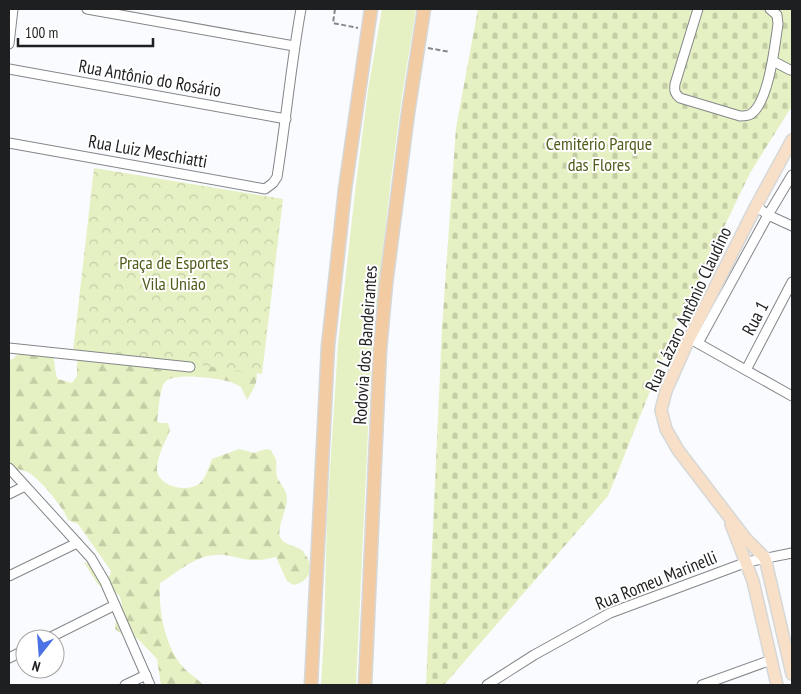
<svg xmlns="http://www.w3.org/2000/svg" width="801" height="694" font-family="'PT Sans Narrow',sans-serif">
<defs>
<pattern id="forest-firs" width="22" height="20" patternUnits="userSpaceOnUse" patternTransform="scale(1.25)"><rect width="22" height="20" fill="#e5f1c2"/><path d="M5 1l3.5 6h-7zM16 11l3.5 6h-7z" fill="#c4cea6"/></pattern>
<pattern id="cemetery-stones" width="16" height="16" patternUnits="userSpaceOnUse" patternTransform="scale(1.25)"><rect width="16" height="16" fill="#e5f1c2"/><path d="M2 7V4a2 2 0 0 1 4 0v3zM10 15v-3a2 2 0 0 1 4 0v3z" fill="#c4cea6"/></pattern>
<pattern id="park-crowns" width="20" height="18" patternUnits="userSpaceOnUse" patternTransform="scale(1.25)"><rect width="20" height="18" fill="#e5f1c2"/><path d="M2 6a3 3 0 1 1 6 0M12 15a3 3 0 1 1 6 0" fill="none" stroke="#c4cea6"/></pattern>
</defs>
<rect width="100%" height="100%" fill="#f9fbfe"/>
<polygon fill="#e5f1c2" points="382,9 416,9 402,96 390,187 372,347 356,685 321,685 324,634 327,518 338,344 356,184 368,90"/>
<path fill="url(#forest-firs)" d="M22,350L52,354C56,362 54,372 58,379L72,383L77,376V359L217,360L256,370C259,382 253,390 247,400L241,387C237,385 232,382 227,381C214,378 174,372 165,382C159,389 159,411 157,421L160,423H168L170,430C166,441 158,454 157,467C155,486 188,494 200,483C206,478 209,466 212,459L239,449L254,453L266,449L271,450C272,453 275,457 276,460C277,466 275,474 278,479C282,487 287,490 287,500C286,510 277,529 280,537C284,546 296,545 303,551C303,551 306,556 307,557C314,571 308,582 293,585L287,581L276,557C270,558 263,560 257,560C243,561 229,553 215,555C194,556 177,573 160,583C158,609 165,647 183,667C189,674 197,678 203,685H161L157,659L139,640L131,635L122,634L115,629C114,620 123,616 122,607C121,588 114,596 102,588C96,584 88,568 84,562C94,564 100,575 110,576L111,571L78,524L68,520C63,507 43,483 31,474C25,470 17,469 9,468V360L13,359Z"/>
<polygon fill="url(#cemetery-stones)" points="478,9 792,9 792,106 750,173 675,329 608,496 444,685 426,685 442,328 456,128"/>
<polygon fill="url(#park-crowns)" points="94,168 283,199 262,374 186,363 73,352"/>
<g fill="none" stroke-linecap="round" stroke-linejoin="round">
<g stroke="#848789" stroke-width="11">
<g id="minor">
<polyline points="87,9 294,46"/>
<path d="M698,9L675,84C674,91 675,94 680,98L740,116C743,116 748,116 751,114C769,102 775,44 778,24L777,15L770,9"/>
<polyline points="9,44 13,9"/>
<polyline points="773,61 790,70"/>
<polyline points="9,69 286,119"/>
<path d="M9,143L265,189L273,183L277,177C286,121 291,64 301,9"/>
<polyline points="756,206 768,215 792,226"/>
<polyline points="694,341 792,396"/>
<polyline points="698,343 768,215 792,175"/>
<polyline points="9,348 190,367"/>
<polyline points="746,370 792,282"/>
<polyline points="9,468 91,558 105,582 150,685"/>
<polyline points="9,494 25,486"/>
<polyline points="9,576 77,543"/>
<polyline points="47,639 115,605"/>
<polyline points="9,658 25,650"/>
<polyline points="125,685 146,675"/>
<polyline points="487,685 534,655 610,613 747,562 792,553"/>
<polyline points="702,685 771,660"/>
</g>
</g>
<g stroke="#d6d7d7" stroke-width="14">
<g id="major">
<polyline points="792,140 756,206 689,339 666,391 661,410 666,429 678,450 746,539 765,558 792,674"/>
<polyline points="731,524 753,581 777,685"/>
</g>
</g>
<g stroke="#d6d7d7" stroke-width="15">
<g id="highway">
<polyline points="311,685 328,346 345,189 371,9"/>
<polyline points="365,685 380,350 386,284 408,113 424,9"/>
</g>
</g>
<g stroke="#868789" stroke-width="2" stroke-dasharray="5 2.5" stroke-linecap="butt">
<polyline points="335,9 333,23 358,28"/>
<polyline points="428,48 450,52"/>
</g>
<use href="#minor" stroke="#fff" stroke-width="9"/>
<use href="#major" stroke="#f8e0c8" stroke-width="11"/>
<use href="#highway" stroke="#f3cba3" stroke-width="12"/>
</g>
<g text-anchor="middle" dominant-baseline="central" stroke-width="4" stroke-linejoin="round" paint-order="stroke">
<g font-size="18" fill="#1e1f20" stroke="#fff">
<text transform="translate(150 78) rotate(10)">Rua Antônio do Rosário</text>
<text transform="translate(148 151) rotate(10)">Rua Luiz Meschiatti</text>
<text transform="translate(688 309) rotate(-65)">Rua Lázaro Antônio Claudino</text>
<text transform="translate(755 318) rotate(-62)">Rua 1</text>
<text transform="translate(365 345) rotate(-86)">Rodovia dos Bandeirantes</text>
<text transform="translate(656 580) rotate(-22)">Rua Romeu Marinelli</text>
</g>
<g font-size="18" fill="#515d1c" stroke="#fff">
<text x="599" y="143">Cemitério Parque<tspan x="599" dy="21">das Flores</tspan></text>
<text x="174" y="262">Praça de Esportes<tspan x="174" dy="21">Vila União</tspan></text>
</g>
</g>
<rect width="801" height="694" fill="none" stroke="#1e1f20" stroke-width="20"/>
<g transform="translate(40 654) rotate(197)"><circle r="24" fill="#ffffff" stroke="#a5a5a6"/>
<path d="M0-4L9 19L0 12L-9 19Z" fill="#4b71e4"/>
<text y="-8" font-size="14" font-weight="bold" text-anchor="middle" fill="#1e1f20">N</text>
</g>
<path d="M18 38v8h135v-8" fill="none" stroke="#1e1f20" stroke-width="2.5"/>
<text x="25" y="38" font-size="15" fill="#1e1f20" stroke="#ffffff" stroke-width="4" paint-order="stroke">100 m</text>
</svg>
